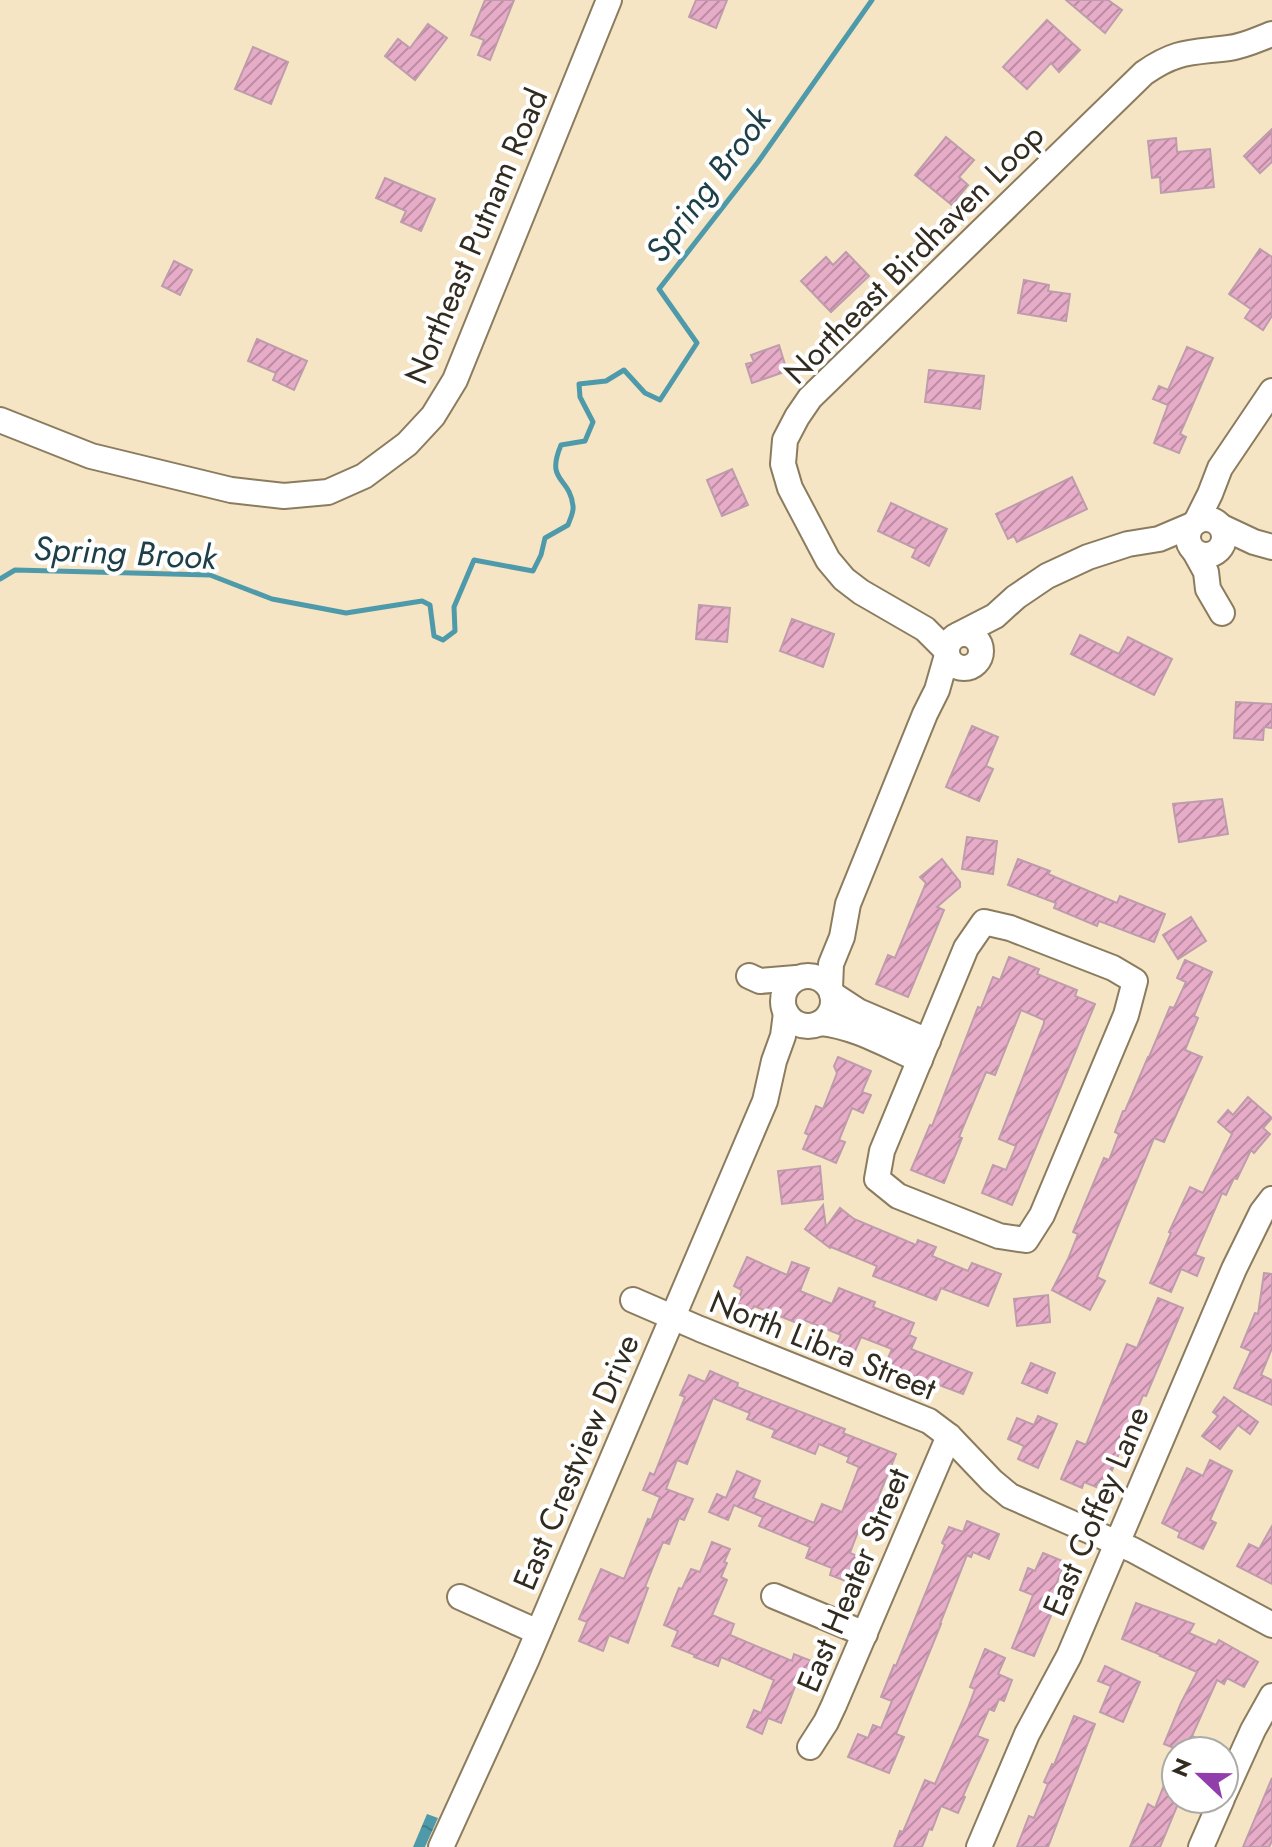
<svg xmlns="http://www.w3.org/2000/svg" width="1272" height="1847" font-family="Jost,sans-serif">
<defs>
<pattern id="water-ripples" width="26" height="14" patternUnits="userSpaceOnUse" patternTransform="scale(2)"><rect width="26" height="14" fill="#4f9aaa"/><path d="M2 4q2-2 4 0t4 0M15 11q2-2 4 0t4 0" fill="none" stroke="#427e8a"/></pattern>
<pattern id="building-hatch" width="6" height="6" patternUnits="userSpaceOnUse" patternTransform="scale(2)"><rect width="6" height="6" fill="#e7acc8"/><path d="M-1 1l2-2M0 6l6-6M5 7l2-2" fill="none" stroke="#bc8ca2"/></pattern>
</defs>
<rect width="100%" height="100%" fill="#f5e5c4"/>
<polygon fill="url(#water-ripples)" points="427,1814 438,1818 425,1847 413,1847"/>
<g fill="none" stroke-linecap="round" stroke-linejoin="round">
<path stroke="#4f9aaa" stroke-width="5" d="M0,579L15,570L210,575L272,599L346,613L422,601L430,605L434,636L443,640L455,631L454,607L474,560L533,571L541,555L545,538L568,525C570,519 574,512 573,506C570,476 545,483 561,445L585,441L593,422L580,397L579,384L606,381L624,370L645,393L660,400L697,343L659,289L758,162L872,0"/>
</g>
<g fill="url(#building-hatch)" stroke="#bf9cad" stroke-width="2">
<polygon points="485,0 514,0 490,60 478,55 484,40 471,35"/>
<polygon points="696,0 727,0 716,28 689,17"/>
<polygon points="1066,0 1108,0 1122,10 1105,33"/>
<polygon points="1047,20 1080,50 1059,72 1051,63 1027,89 1003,67"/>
<polygon points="428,24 447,38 415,80 385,56 398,39 410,48"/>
<polygon points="253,47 288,62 271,104 235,89"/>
<polygon points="1272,129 1272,162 1260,173 1244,156"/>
<polygon points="946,137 974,160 959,177 968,185 952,205 915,175"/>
<polygon points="1176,138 1177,152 1210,149 1214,187 1161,193 1160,177 1152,178 1148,141"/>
<polygon points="385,178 435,199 421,231 401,222 406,211 376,198"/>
<polygon points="1260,249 1272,257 1272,316 1263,330 1245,318 1251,309 1229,294"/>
<polygon points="846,252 869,276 831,312 801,281 826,257 833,265"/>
<polygon points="174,261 192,270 180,295 162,286"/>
<polygon points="1024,280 1049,285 1048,291 1070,294 1066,321 1018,313"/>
<polygon points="257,339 307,361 294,390 273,380 276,373 248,361"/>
<polygon points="779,345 787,371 752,383 746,364 754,362 751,355"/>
<polygon points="1187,347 1213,358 1180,434 1186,437 1179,453 1154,443 1168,405 1153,399 1159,386 1168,390"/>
<polygon points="929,370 984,376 980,409 925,402"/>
<polygon points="732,469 748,505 722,516 707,480"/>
<polygon points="1072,477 1087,509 1017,542 1014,536 1008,539 996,514"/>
<polygon points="891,503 947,529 929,566 912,557 916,549 878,531"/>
<polygon points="699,605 730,608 727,642 696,639"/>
<polygon points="792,619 834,634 823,667 780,651"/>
<polygon points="1080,635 1119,654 1128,637 1172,659 1154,695 1071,654"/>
<polygon points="1236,702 1272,704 1272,728 1264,727 1263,740 1234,738"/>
<polygon points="972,726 998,737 986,766 993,769 979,801 946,787"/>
<polygon points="1222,799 1228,834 1179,842 1173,804"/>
<polygon points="967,837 997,841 993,874 962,869"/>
<polygon points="942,859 960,882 960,887 937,907 944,910 908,997 876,984 888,955 895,958 926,883 920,877"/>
<polygon points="1018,859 1050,871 1048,874 1117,903 1120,896 1165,914 1154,942 1099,921 1097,926 1054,908 1056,903 1008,885"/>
<polygon points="1191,917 1206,941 1178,959 1163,935"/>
<polygon points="1009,957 1039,969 1037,974 1077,990 1075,996 1095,1004 1012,1205 982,1193 993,1165 1006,1170 1016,1146 999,1139 1044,1023 1044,1020 1021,1010 995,1075 986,1072 959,1137 962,1138 944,1183 911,1170 930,1125 932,1126 978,1007 981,1008 993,977 1000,980"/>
<polygon points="1185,960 1212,972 1194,1016 1198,1018 1185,1050 1202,1057 1164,1142 1154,1138 1097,1277 1105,1281 1090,1310 1052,1290 1068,1259 1078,1234 1073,1232 1104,1158 1109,1160 1119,1134 1115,1132 1123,1111 1125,1111 1148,1057 1149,1057 1170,1007 1174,1008 1186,982 1177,978"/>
<polygon points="838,1057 871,1071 862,1092 871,1095 863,1113 852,1108 839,1140 845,1142 836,1163 803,1149 809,1135 805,1133 816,1106 823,1109 837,1073 834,1066"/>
<polygon points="1248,1097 1272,1118 1263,1128 1270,1134 1254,1153 1251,1150 1237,1179 1234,1178 1226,1195 1222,1193 1195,1255 1204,1258 1197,1276 1181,1269 1171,1292 1150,1283 1171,1233 1169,1232 1190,1187 1203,1193 1232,1134 1218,1122 1228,1110 1233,1115"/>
<polygon points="820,1166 823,1199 782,1204 778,1171"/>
<polygon points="823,1205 826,1227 840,1208 854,1219 916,1245 918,1240 936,1247 932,1256 968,1271 972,1263 1001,1274 988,1306 941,1288 936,1300 873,1276 877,1266 831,1247 830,1248 805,1229"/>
<polygon points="747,1257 787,1275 792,1262 809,1268 800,1291 832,1304 839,1288 875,1302 873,1307 914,1323 909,1335 916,1338 911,1349 972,1373 963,1394 885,1365 892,1349 861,1337 855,1351 837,1344 841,1335 804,1320 802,1325 754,1306 752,1310 737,1303 742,1290 734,1286"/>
<polygon points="1264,1273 1272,1274 1272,1348 1261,1375 1272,1380 1272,1405 1234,1388 1251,1351 1241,1347 1255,1313 1258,1314"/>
<polygon points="1048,1295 1050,1322 1017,1326 1014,1299"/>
<polygon points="1158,1298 1183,1308 1146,1396 1143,1395 1106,1485 1098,1482 1096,1487 1084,1482 1082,1488 1061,1479 1077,1441 1086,1445 1127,1344 1137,1348"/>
<polygon points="1031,1363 1055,1373 1047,1393 1022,1383"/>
<polygon points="710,1371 738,1383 737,1387 845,1429 843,1433 896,1454 878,1498 883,1500 871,1530 860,1526 850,1553 862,1558 855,1574 852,1572 848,1582 830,1575 832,1568 806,1558 810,1547 759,1526 763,1517 734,1505 728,1520 709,1512 717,1494 726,1498 737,1471 760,1481 753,1498 814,1523 822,1504 842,1512 859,1467 847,1462 849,1457 819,1444 815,1454 772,1437 775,1430 747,1419 750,1413 713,1398 687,1464 677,1460 666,1489 693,1499 684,1520 679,1518 669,1544 663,1542 645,1587 648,1588 628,1643 609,1635 603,1651 579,1641 587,1622 579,1619 601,1569 624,1579 648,1519 651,1520 660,1497 643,1490 650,1473 654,1475 685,1397 680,1395 689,1375 705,1382"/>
<polygon points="1224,1397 1258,1422 1250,1434 1238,1425 1220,1449 1202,1436 1218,1416 1213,1412"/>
<polygon points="1038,1416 1057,1424 1038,1468 1018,1459 1024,1446 1008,1439 1017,1418 1034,1425"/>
<polygon points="1210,1460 1232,1471 1210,1520 1216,1523 1203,1549 1178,1537 1180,1532 1162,1523 1187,1468 1203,1476"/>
<polygon points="967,1521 999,1534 989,1559 973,1552 971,1557 967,1555 940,1624 941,1624 896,1734 904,1737 889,1773 848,1757 858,1734 868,1738 873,1725 881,1728 892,1701 881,1697 894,1665 896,1666 945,1545 942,1543 949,1527 963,1532"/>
<polygon points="1272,1526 1272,1584 1237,1566 1249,1544 1259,1549"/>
<polygon points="712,1542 730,1549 724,1562 727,1563 721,1577 727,1580 712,1615 734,1624 730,1635 792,1661 794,1654 814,1662 807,1679 799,1676 781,1723 768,1718 762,1734 747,1727 754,1710 761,1713 774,1680 721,1657 718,1666 694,1657 695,1655 672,1646 678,1631 664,1625 679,1588 682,1589 691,1569 700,1572"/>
<polygon points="1043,1553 1065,1562 1057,1582 1064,1585 1034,1656 1012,1648 1033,1595 1020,1590 1028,1568 1035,1571"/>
<polygon points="1136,1603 1194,1624 1189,1633 1216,1645 1219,1640 1258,1662 1244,1687 1227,1678 1224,1684 1217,1680 1192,1736 1226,1751 1181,1751 1164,1744 1181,1703 1197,1672 1160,1656 1161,1655 1122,1639"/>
<polygon points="985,1649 1005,1658 998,1674 1012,1680 1004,1701 999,1699 994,1711 989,1709 977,1736 988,1740 963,1796 965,1797 958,1813 941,1806 932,1830 929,1829 922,1847 894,1847 900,1831 903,1832 925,1780 935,1784 968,1708 975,1689 970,1687"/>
<polygon points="1105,1666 1140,1682 1123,1722 1100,1712 1111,1686 1098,1681"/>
<polygon points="1074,1716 1095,1724 1048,1847 1017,1847 1029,1816 1034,1818 1048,1784 1044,1782 1052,1764 1054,1765"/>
<polygon points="1175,1757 1176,1799 1180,1799 1160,1847 1130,1847 1148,1804 1155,1808"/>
<polygon points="1272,1778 1272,1841 1269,1847 1243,1847"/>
</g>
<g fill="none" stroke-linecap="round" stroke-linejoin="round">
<g stroke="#8b7c5f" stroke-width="28">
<g id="minor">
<polyline points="0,420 91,456 231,490 284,496 328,492 364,476 407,444 433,416 455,380 609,0"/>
<circle cx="1206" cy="537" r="18"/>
<polyline points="1196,522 1210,494 1220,468 1272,391"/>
<polyline points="1222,527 1254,542 1272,547"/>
<polyline points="1195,552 1206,572 1208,589 1222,613"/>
<circle cx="964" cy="651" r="17"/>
<polyline points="960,634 995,616 1016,597 1047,576 1088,557 1128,544 1159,539 1192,525"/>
<path d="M946,650L925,629L861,592L844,579L828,560L790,488L783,464L785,440L797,417L810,398L1144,73C1177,50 1191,53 1229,48C1245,46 1258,39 1272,34"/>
<polygon points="984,922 1010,928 1113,968 1135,981 1126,1015 1042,1215 1026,1240 999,1236 898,1196 877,1179 882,1151 966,948"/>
<circle cx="808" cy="1001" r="25"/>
<polyline points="749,976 760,981 796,978"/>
<polyline points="830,988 831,964 842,937 848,904 925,714 937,690 947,655"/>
<polyline points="832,994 858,1011 928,1041"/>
<path d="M820,1023C855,1026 888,1046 920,1060"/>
<polyline points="633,1300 700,1329 929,1421 949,1436 992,1481 1010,1496 1133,1550 1272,1625"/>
<polyline points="774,1596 865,1634"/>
<polyline points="460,1597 538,1632"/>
<polyline points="810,1747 826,1722 834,1705 949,1436"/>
<polyline points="1224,1794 1253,1730 1272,1696"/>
<polyline points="441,1847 526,1661 765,1101 774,1061 783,1036 786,1013"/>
<polyline points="979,1847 1027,1734 1069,1656 1234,1269 1262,1212 1272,1199"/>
<polyline points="1201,1847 1222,1799"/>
</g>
</g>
<use href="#minor" stroke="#fff" stroke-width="24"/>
</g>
<g text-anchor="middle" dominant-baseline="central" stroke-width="8" stroke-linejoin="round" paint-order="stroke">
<g font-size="32" fill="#322c20" stroke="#fff">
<text transform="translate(476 236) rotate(-67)">Northeast Putnam Road</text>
<text transform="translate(914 254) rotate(-45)">Northeast Birdhaven Loop</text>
<text transform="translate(823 1345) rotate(22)">North Libra Street</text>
<text transform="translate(576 1462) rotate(-67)">East Crestview Drive</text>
<text transform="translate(1096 1511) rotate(-67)">East Coffey Lane</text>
<text transform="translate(853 1580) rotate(-67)">East Heater Street</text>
</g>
<g font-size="34" font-style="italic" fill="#1d4048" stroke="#fff">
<text transform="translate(708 185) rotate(-53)">Spring Brook</text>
<text transform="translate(125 553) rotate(3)">Spring Brook</text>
</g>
</g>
<g transform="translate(1200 1775) rotate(292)"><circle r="38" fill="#ffffff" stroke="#adaba6" stroke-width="2"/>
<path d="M0-6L14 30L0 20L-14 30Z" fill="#913dab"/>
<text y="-12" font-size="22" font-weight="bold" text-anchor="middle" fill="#322c20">N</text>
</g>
</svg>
